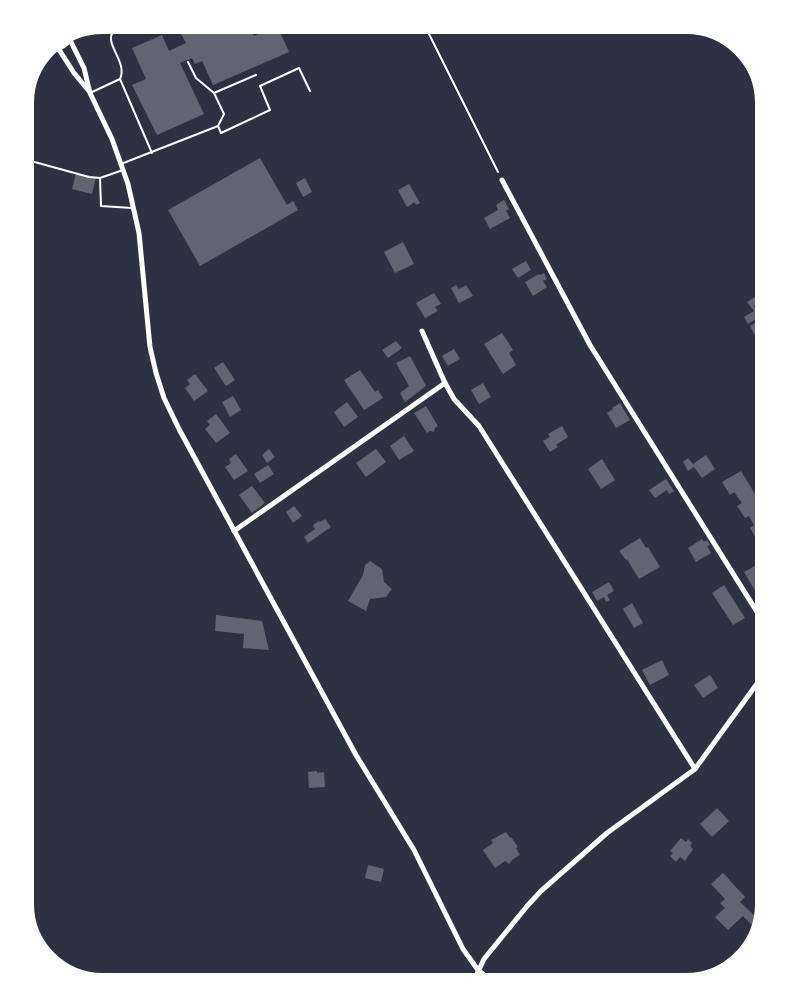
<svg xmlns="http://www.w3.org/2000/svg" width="789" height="1007" font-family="'Archivo Narrow',sans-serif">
<rect width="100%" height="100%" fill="#2d3142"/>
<g fill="#626471">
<polygon points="201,20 214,20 219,29 240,20 247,20 254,36 277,25 289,52 213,85 202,61 195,64 192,58 180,63 204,114 157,135 132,85 146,79 132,48 162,35 169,51 186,43 179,30"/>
<polygon points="260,158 287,205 293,201 298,210 200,266 168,210"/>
<polygon points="76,173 96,177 92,194 72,189"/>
<polygon points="305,178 312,192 303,197 296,183"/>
<polygon points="409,184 420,203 416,205 415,202 407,207 398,190"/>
<polygon points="504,200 509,209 506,211 510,218 490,229 484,218 498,210 496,205"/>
<polygon points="403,242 414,264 395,273 384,252"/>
<polygon points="526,261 531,270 518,278 512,269"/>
<polygon points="544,273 547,279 543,281 547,287 533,296 525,282 539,274 540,275"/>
<polygon points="456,285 459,289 466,285 473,296 459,303 451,288"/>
<polygon points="434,293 441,304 435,307 438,311 425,318 416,303"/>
<polygon points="755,297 759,303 754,306 761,316 748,324 744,317 754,311 747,302"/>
<polygon points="761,320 768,332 757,339 750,326"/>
<polygon points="502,333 513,350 509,353 516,365 503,374 484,344"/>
<polygon points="396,341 402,348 388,358 382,350"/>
<polygon points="454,349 460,359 448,366 442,356"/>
<polygon points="410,356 426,386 405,402 400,393 409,386 396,363"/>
<polygon points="223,362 235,380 226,386 214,368"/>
<polygon points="360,370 375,392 378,390 383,398 364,410 344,380"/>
<polygon points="195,374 208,391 194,401 185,388 190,384 187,380"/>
<polygon points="483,383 491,397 479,404 471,390"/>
<polygon points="233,396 241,410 230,417 222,402"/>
<polygon points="347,402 358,417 344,427 334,412"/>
<polygon points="620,403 630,420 616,428 607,413 613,409 612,408"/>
<polygon points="426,406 438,426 435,428 434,432 430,431 427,433 414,413"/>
<polygon points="216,414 230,433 216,443 205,429 210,425 207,421"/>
<polygon points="562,426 568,437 556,445 558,447 550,452 543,441 550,437 548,434"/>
<polygon points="404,436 414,451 399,460 390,446"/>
<polygon points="269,449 275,457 267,463 262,455"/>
<polygon points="376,449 386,462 366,477 356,463"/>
<polygon points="236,454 248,471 234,480 225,467 231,463 229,459"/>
<polygon points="706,455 715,469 702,478 694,467 688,471 683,462 688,458 693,464"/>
<polygon points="602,459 615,480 601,489 588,469"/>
<polygon points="268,465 274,474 260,483 254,474"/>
<polygon points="741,471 769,517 769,548 764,539 758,542 750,528 754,525 749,516 745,518 737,506 742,503 734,492 730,495 722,482"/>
<polygon points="666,479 674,491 669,494 667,490 655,498 649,490"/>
<polygon points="252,486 265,503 252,513 239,495"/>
<polygon points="294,506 302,516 293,523 286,512"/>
<polygon points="325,519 331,527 308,543 304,537 315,529 313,525 319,521 320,522"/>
<polygon points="640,538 646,548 648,547 660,567 639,579 627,559 626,560 619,551"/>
<polygon points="702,539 704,542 707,540 710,545 707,546 711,553 696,562 688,548"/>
<polygon points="766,560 769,566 769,610 767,611 744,572"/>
<polygon points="370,561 382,569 384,582 392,589 386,597 370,599 366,611 348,601 363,575 365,565"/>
<polygon points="609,582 614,591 607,595 610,600 606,602 604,597 597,601 592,592"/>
<polygon points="724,585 745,618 733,625 712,593"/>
<polygon points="632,603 643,623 634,628 623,609"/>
<polygon points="216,615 262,621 269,650 243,648 244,634 215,631"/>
<polygon points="662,660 669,675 650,685 642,670"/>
<polygon points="710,675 718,688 703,698 694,685"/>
<polygon points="317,771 317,773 324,772 325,787 309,788 308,772"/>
<polygon points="717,808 729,821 712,837 700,824"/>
<polygon points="506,832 510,838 511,837 518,847 516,848 520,855 512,860 509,864 505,861 495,868 483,850 493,843 491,840"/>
<polygon points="681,838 686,842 688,839 692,843 690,846 693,849 685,861 680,857 676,862 670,856 673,853 670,851"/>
<polygon points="368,865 384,869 381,882 365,878"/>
<polygon points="723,873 745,897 740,902 759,920 753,926 743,916 728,930 715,917 725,908 720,903 725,899 711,884"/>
</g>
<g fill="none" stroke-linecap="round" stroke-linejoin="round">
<polyline stroke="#fff" stroke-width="2" points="422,20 498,172"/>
<g stroke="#fff" stroke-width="2">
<polyline points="276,20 277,23"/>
<polyline points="676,20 677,21 681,20"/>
<polyline points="188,62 196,78 214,93"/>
<polyline points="120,79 152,153"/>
<path d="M90,93L120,79C128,62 104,44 113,32C117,26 129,23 135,20"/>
<polyline points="218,126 224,114 214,93 256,75"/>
<polyline points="20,158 89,177 100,178"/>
<polyline points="121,164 218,126 221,133 270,110 260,86 299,68 310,91"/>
<polyline points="123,170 100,178 101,206 132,208"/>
</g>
<g stroke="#fff" stroke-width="5">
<polyline points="70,40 84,68 90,93 112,139 128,184 139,233 150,347 156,373 164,398 179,429 356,755 414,850 463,949 478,970 499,987"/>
<polyline points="58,48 74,73 89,91"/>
<polyline points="502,180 590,345 769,631"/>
<polyline points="422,331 445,383 454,399 479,426 695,769"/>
<polyline points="234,531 445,383"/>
<polyline points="94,982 112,987"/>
<polyline points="471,987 484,959 528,905 541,891 607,833 695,769 769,667"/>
</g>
<path stroke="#fff" stroke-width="7" d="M43,49C58,51 69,44 74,30"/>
</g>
<path d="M0 0H789V1007H0ZM103 30H686A73 73 0 0 1 759 103V904A73 73 0 0 1 686 977H103A73 73 0 0 1 30 904V103A73 73 0 0 1 103 30Z" fill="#fff" fill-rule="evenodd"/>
<path fill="none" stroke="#fff" stroke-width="8" d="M103 30H686A73 73 0 0 1 759 103V904A73 73 0 0 1 686 977H103A73 73 0 0 1 30 904V103A73 73 0 0 1 103 30Z"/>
</svg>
